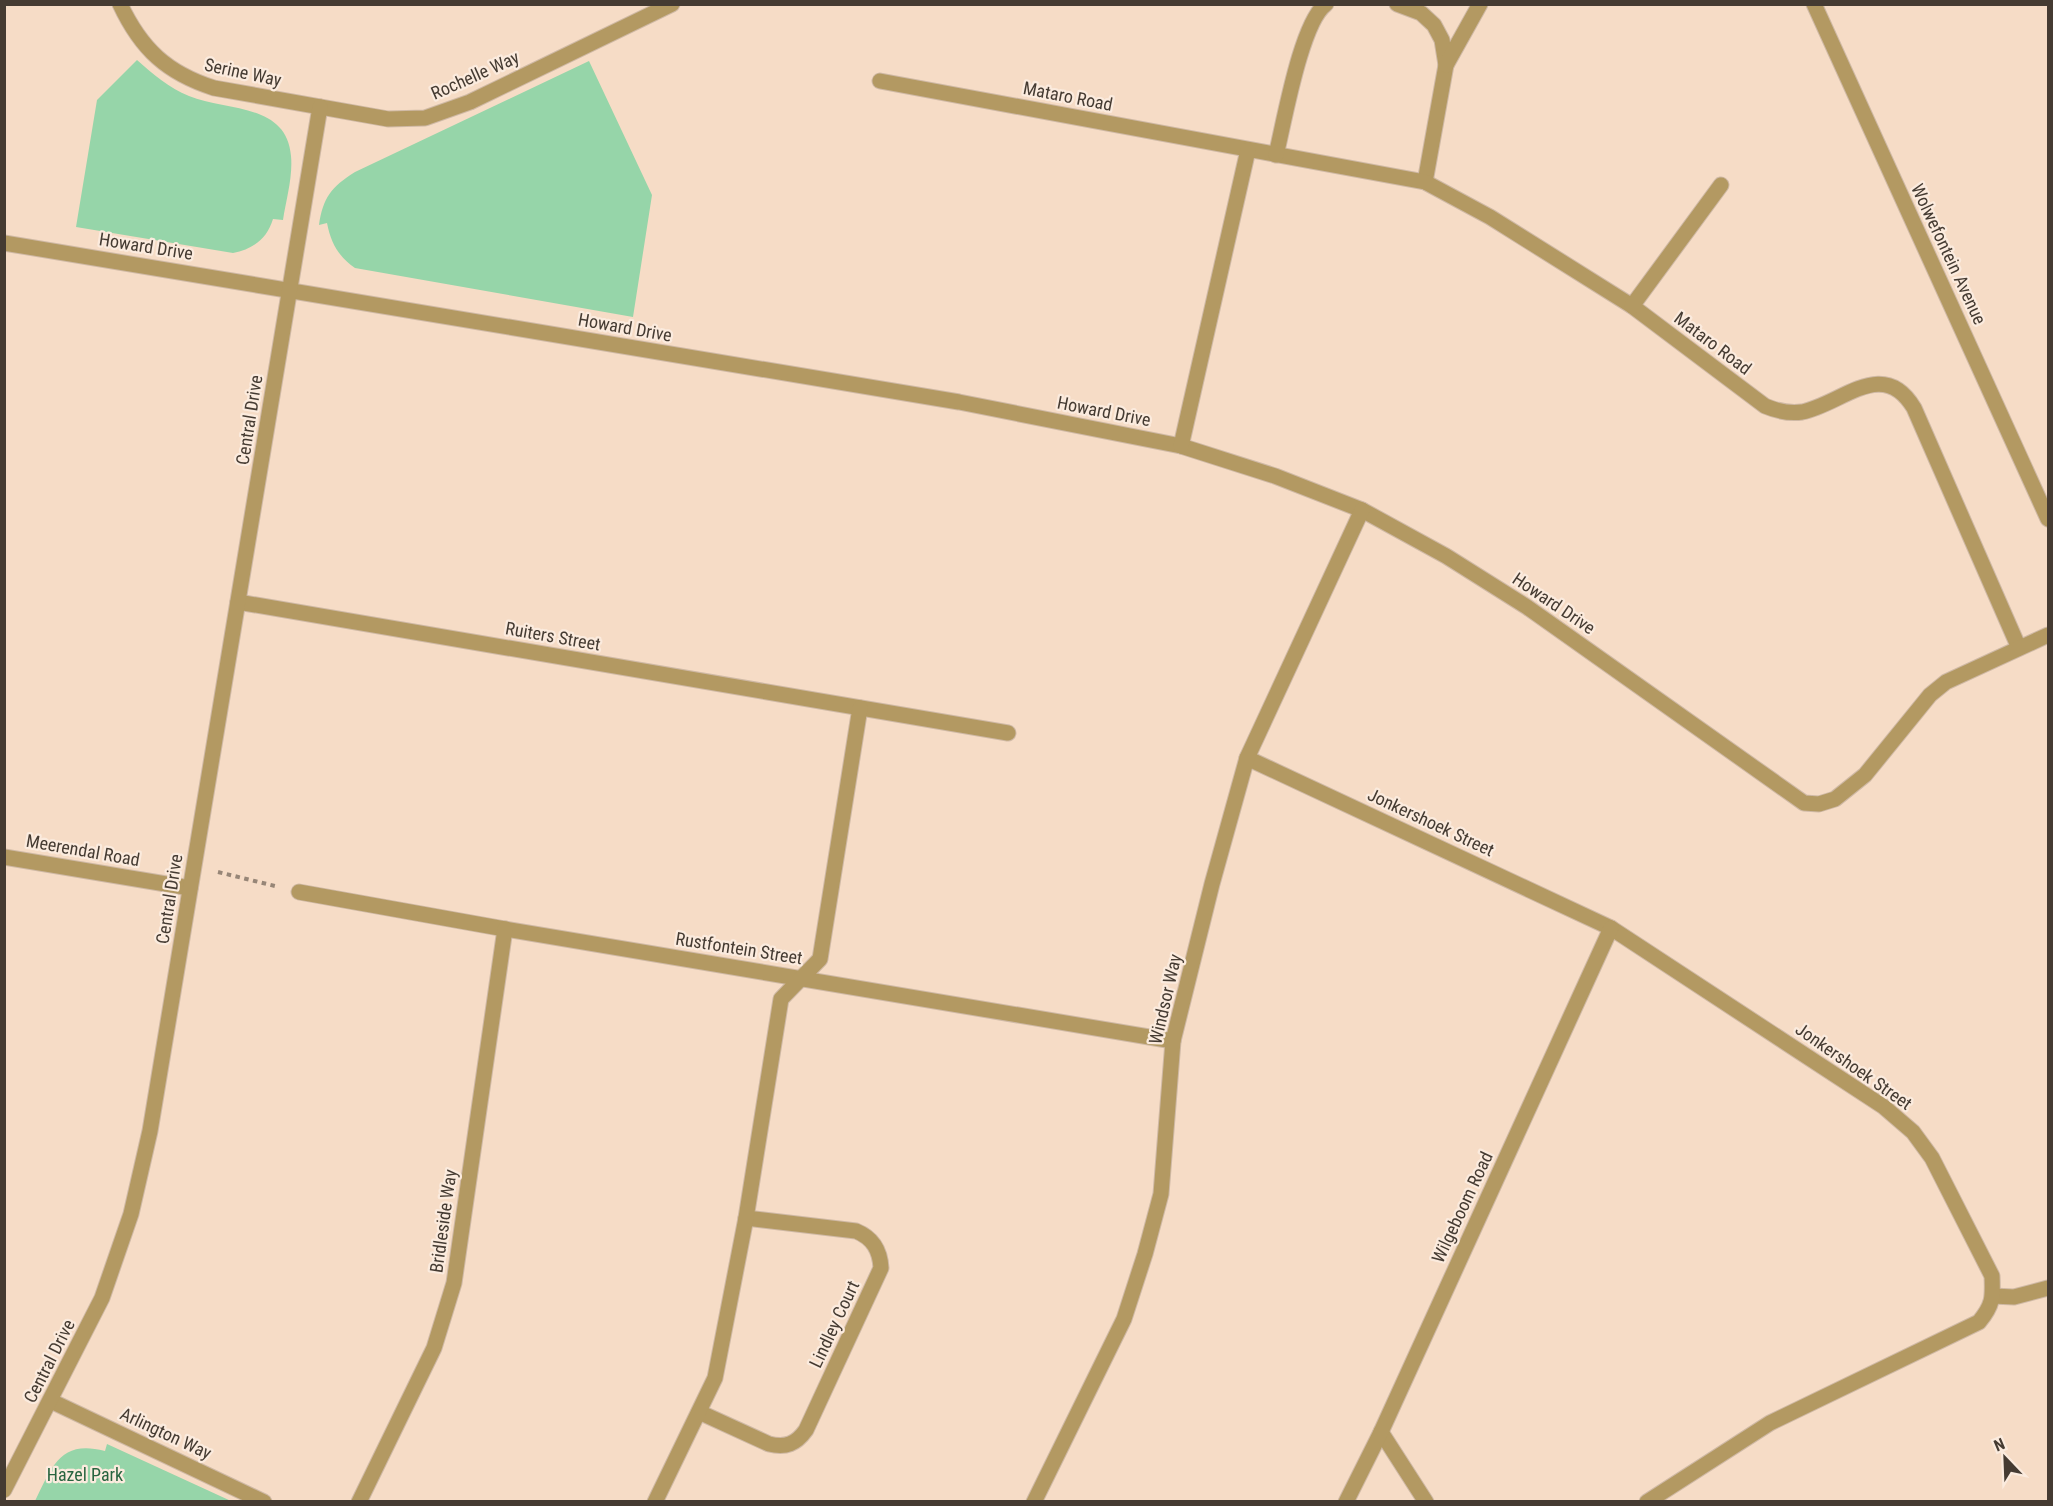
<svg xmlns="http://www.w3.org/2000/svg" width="2053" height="1506" font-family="'Roboto Condensed',sans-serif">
<rect width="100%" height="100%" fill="#f6dcc6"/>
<g fill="#96d5a9">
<path d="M137,60C153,74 169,88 189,96C226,111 287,103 291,156C293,177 286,200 283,220L273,219C267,239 253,249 233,253L76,227L97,100Z"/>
<path d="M589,61L652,195L633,317L355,268C338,256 331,243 327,223L319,225C323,198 331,187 355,172Z"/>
<path d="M107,1444L231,1501H35C52,1467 60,1439 105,1451Z"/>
</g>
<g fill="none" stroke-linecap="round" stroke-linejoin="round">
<g stroke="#cfb9a5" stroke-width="17">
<polyline id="lane" points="1993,1296 2014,1297 2048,1288"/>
</g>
<g stroke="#cfb9a5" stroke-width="17">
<g id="street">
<path d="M120,4C141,49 167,73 214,88L388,119L425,118L470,102L672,4"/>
<polyline points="1397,4 1421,13 1434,25 1442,40 1446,65 1425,182"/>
<polyline points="1814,4 2048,519"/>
<polyline points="1446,65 1480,4"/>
<path d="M880,81L1425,182L1490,217L1632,306L1765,406C1777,411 1789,414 1802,412C1842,404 1883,356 1914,408L2019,648"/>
<path d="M1276,155C1284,123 1301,22 1326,4"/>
<polyline points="4,243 959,402 1181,446 1275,476 1362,510 1446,556 1527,607 1804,803 1819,804 1835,799 1865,775 1930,695 1946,682 2048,635"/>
<polyline points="1632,306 1721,185"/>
<polyline points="1181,446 1248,150"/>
<polyline points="238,602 1008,733"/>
<path d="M1247,758L1611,928L1884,1107L1913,1132L1932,1158L1992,1276C1993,1298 1993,1305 1979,1322L1770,1423L1647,1502"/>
<polyline points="4,857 190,888"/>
<polyline points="299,892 505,929 1173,1041"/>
<polyline points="51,1401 264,1502"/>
<path d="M699,1412L769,1444C786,1448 796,1444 806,1430L881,1268C880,1250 873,1238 856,1231L746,1218"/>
<polyline points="1381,1432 1426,1502"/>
<polyline points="4,1490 102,1298 131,1214 150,1131 320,107"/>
<polyline points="359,1502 434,1348 454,1283 505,929"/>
<polyline points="655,1502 715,1378 746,1218 781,999 820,959 860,708"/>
<polyline points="1034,1502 1124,1319 1145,1254 1161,1194 1173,1041 1212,884 1247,758 1362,510"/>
<polyline points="1346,1502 1381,1432 1611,928"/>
</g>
</g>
<polyline stroke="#978677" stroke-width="4" stroke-dasharray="4.5 4.5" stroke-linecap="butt" points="218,872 275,886"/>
<use href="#lane" stroke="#b39962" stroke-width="15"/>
<use href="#street" stroke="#b39962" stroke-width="15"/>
</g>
<g text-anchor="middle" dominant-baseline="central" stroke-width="4.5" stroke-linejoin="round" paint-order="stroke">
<g font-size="18" fill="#453b32" stroke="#fbebde">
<text transform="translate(243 72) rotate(12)">Serine Way</text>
<text transform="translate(475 75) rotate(-24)">Rochelle Way</text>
<text transform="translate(1068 96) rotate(11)">Mataro Road</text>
<text transform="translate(146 246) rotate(9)">Howard Drive</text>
<text transform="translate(1949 254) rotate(65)">Wolwefontein Avenue</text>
<text transform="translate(625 327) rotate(10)">Howard Drive</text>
<text transform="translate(1713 343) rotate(37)">Mataro Road</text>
<text transform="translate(1104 411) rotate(11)">Howard Drive</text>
<text transform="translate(249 420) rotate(-81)">Central Drive</text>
<text transform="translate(1554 603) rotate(34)">Howard Drive</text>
<text transform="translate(553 636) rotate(10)">Ruiters Street</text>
<text transform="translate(1431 822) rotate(25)">Jonkershoek Street</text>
<text transform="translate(83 850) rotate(10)">Meerendal Road</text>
<text transform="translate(169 899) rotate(-81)">Central Drive</text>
<text transform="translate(739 948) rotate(9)">Rustfontein Street</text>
<text transform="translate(1165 999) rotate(-77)">Windsor Way</text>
<text transform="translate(1854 1066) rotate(35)">Jonkershoek Street</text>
<text transform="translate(1462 1207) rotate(-65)">Wilgeboom Road</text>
<text transform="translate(443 1221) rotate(-82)">Bridleside Way</text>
<text transform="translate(834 1324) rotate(-65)">Lindley Court</text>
<text transform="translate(49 1361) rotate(-63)">Central Drive</text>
<text transform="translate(166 1433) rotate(25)">Arlington Way</text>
</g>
<g font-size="18" fill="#28643f" stroke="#fbebde">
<text x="85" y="1474">Hazel Park</text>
</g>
</g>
<rect width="2053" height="1506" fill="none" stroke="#453b32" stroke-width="12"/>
<g transform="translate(2005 1458) rotate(337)" stroke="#fbebde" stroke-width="4.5" paint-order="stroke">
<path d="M0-4.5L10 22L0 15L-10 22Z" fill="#453b32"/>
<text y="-9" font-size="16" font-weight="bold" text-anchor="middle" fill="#453b32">N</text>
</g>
</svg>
